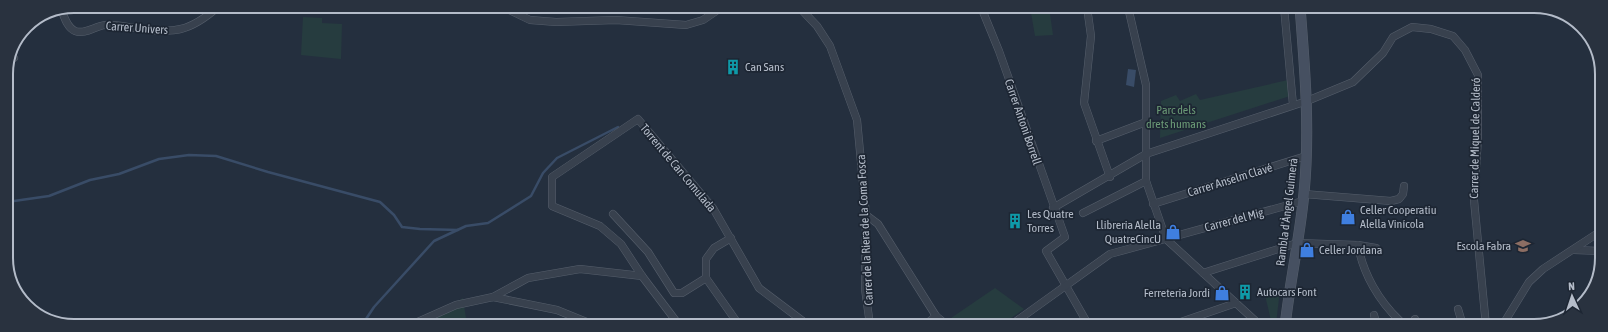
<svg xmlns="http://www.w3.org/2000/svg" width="1608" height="332" font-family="'Asap Condensed',sans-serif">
<rect width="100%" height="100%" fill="#242f3e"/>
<g fill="#263c3f">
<polygon points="1030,7 1049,7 1053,35 1035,36"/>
<polygon points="303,17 322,18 322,23 342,24 341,59 301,55"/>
<polygon points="1288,80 1290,96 1160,138 1161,101 1176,95 1180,101 1196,94 1200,100"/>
<polygon points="995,288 1024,309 1001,325 959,325 951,318"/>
<polygon points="1280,290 1276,324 1272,325 1265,295"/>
<polygon points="463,298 467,325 421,325"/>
</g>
<polygon fill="#394c67" points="1128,69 1136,70 1134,87 1126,85"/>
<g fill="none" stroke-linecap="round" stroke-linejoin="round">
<g stroke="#394c67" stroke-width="2.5">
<polyline points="7,202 49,196 90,180 119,174 159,159 189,155 216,156 268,172 380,202 394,215 402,227 420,229 458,230"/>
<polyline points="362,325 374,307 434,241 466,226 488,223 531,196 543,173 557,158 618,127"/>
</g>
<g stroke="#565f6c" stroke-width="8">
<g id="street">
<polyline points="501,6 530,20 556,22 616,20 686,25 703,20 722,7"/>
<polyline points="799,7 817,26 830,46 857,120 866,215 865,289 870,325"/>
<polyline points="981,7 999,51 1065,237 1046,251 1089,326"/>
<polyline points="1087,7 1091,36 1084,103 1110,177"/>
<polyline points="1128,7 1146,85 1146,181 1166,239 1261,326"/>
<polyline points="1284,7 1293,105"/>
<path d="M61,9C64,16 67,28 75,31C85,35 95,26 105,25C115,24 125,27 135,28C174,34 190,32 219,6"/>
<polyline points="12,56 14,58"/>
<polyline points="1096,141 1146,122"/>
<polyline points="1304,194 1391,201 1399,199 1403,194 1404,186"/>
<polyline points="1153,204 1306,156"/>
<polyline points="1053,208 1146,154 1307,101 1353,82 1383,53 1393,37 1412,27 1431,29 1453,36 1465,50 1478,75 1478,138 1474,200 1486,326"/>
<polyline points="1083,213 1146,181"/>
<polyline points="613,214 648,252 674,293 682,293 706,278 739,325"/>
<polyline points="866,215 878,224 936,316 947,325"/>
<polyline points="1358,245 1376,248"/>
<polyline points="1574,250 1601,251"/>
<path d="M1203,273L1297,243L1358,245C1363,274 1379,301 1400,321"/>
<polyline points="642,276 621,244 600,226 552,206 552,177 638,119 713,208 759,288 808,325"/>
<polyline points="706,278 706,259 714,248 731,238"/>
<polyline points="493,297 528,278 580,269 642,276 679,325"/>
<polyline points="1458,309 1463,326"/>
<polyline points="1374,315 1377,326"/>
<polyline points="1415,319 1417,326"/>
<polyline points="411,325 456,305 493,297 557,310 594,325"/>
<polyline points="925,325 936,316"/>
<polyline points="1011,325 1110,254 1303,201"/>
<polyline points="1079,326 1086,321"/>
<polyline points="1169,326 1236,303"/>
<polyline points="1502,326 1529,282 1543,269 1601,231"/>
</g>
</g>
<g stroke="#565f6c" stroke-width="11">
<path id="secondary" d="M1285,326C1290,281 1300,237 1304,193C1310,131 1305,69 1300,7"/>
</g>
<use href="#street" stroke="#38414e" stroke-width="7"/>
<use href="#secondary" stroke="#465061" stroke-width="10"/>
</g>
<defs>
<g id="building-bare" transform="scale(1.2)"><path d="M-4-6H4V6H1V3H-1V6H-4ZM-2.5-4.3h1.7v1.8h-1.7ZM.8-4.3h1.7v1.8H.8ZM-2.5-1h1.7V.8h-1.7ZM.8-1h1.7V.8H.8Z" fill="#0f9aa8" stroke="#1d2633" stroke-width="2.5" paint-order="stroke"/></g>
<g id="shop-bare" transform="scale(1.2)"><path d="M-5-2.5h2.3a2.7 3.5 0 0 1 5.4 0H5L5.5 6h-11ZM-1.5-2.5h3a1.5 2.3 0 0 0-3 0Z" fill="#3f7fe0" stroke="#1d2633" stroke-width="2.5" paint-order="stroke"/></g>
<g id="school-bare" transform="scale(1.2)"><path d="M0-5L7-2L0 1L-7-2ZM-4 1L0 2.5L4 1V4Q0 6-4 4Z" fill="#8d6e63" stroke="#1d2633" stroke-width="2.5" paint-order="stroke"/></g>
</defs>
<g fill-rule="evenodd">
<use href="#building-bare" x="733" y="67"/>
<use href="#shop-bare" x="1348" y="217"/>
<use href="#building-bare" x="1015" y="221"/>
<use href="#shop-bare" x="1173" y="232"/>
<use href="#school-bare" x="1523" y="246"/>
<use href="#shop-bare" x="1307" y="250"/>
<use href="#building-bare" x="1245" y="292"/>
<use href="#shop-bare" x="1222" y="293"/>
</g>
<g text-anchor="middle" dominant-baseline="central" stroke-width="3.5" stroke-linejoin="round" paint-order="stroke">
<g font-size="12" fill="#b4bcc9" stroke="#1d2633">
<text transform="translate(137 28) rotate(4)">Carrer Univers</text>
<text transform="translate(1023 122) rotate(71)">Carrer Antoni Borrell</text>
<text transform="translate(1475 138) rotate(-89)">Carrer de Miquel de Calderó</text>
<text transform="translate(678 168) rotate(50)">Torrent de Can Comulada</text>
<text transform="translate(1230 180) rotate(-17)">Carrer Anselm Clavé</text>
<text transform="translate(1287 212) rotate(-83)">Rambla d'Àngel Guimerà</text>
<text transform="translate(1234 220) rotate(-15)">Carrer del Mig</text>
<text transform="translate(865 230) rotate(-93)">Carrer de la Riera de la Coma Fosca</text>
</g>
<g font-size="12" fill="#b4bcc9" stroke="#1d2633" text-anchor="start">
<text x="745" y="67">Can Sans</text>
<text x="1360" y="210">Celler Cooperatiu<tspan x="1360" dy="14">Alella Vinícola</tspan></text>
<text x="1027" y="214">Les Quatre<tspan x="1027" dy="14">Torres</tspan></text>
<text x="1161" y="225" text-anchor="end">Llibreria Alella<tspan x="1161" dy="14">QuatreCincU</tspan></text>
<text x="1511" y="246" text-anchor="end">Escola Fabra</text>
<text x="1319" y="250">Celler Jordana</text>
<text x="1257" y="292">Autocars Font</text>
<text x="1210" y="293" text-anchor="end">Ferreteria Jordi</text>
</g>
<g font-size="12" fill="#6b9a76" stroke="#1d2633">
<text x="1176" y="110">Parc dels<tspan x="1176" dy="14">drets humans</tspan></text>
</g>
</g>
<path d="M0 0H1608V332H0ZM74 13H1534A61 61 0 0 1 1595 74V258A61 61 0 0 1 1534 319H74A61 61 0 0 1 13 258V74A61 61 0 0 1 74 13Z" fill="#29323f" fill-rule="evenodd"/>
<path fill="none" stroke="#b4bcc9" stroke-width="2" d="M74 13H1534A61 61 0 0 1 1595 74V258A61 61 0 0 1 1534 319H74A61 61 0 0 1 13 258V74A61 61 0 0 1 74 13Z"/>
<g transform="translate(1572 296) rotate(357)" stroke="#1d2633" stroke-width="3" paint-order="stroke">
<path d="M0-3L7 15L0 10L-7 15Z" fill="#b4bcc9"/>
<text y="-6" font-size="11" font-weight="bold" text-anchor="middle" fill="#b4bcc9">N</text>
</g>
</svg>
